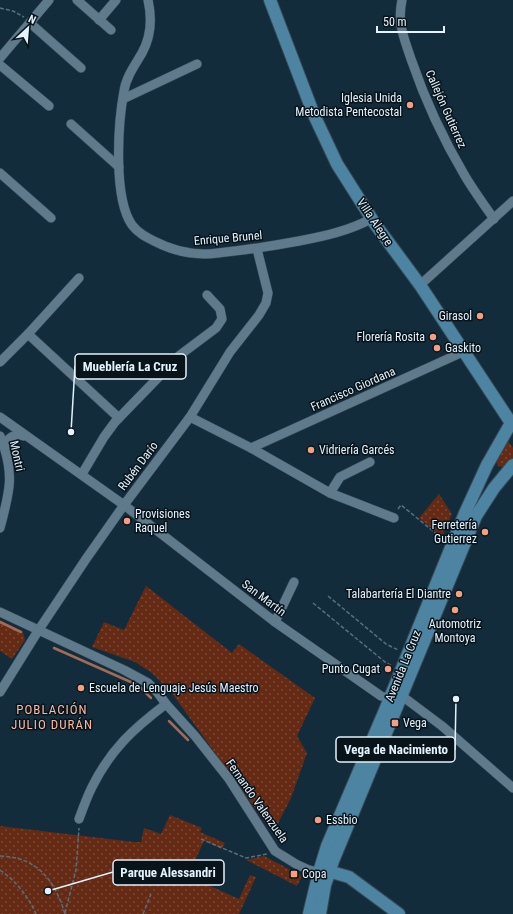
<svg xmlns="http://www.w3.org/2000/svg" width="513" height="914" font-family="'Roboto Condensed',sans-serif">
<defs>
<pattern id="grass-dots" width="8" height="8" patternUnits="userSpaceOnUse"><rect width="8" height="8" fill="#652a14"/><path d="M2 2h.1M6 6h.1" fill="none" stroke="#7b4937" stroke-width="1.8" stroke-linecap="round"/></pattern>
</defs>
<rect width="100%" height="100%" fill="#122c3b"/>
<g fill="url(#grass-dots)">
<polygon points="508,441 513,448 513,458 502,467 498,466 496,461"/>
<polygon points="439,494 452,514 442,537 419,518"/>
<polygon points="146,586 232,653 239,644 315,698 297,736 307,753 291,798 273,833 171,692 152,673 135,662 92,647 104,622 124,630"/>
<polygon points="0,620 23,632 25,640 12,659 0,651"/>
<polygon points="170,815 202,828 200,832 225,843 222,849 204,841 188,876 239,899 250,875 256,877 239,914 0,914 0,826 134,842 141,842 144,828 161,834"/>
<polygon points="264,856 302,876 297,886 246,860"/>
</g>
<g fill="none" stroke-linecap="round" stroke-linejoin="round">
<g stroke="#a06b58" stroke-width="2.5">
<polyline points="0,622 21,632"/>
<polyline points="54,648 133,683 140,687 151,698"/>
<polyline points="169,721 188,740"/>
</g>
<g stroke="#364956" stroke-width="10">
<g id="minor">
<polyline points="77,0 111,30"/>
<path d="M148,0C152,18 151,37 142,53C135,65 126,77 124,91C118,123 113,198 132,225C138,233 146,237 154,241C175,252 195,256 218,253C246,250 272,246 299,241C325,236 348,231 371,219"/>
<path d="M402,0C397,23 404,38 411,59C425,100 443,139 465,176C474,191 484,205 494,219"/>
<polyline points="99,20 116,0"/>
<polyline points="30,23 81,68"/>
<polyline points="0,58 49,0"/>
<polyline points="0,65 49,106"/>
<polyline points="123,99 197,64"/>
<polyline points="71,124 119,167"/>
<polyline points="0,173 51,218"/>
<polyline points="420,285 513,201"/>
<polyline points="28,334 119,418"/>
<polyline points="0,362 28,334 79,278"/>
<polyline points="0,417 124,505 275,622 381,696 389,698 402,696 442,726 513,788"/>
<polyline points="190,417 251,448 330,493 394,518"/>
<path d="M0,436C15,473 10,491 0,528"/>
<path d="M5,447C7,437 15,433 24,436"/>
<polyline points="251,448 465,351"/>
<polyline points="82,474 104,437 115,422 180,355 216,328 222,319 220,309 207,295"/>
<polyline points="330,493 340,477 370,462"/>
<polyline points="0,612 124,670 148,683 158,693 166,704 195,736 229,779 275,851 296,864 309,870 322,873"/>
<polyline points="275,622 294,582"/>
<polyline points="0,692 38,631 86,559 124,505 190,417 230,352 259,315 266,303 268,293 257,249"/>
<path d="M79,819C83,808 87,797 92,787C111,749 133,729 166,704"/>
</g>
</g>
<g stroke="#364956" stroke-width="14">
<g id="major">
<polyline points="270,0 314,115 337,164 375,224 420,285 513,426"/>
<polyline points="322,873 335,873 349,877 399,914"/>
<polyline points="309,914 319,872 327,846 385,710 465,513 487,465 511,423"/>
<polyline points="320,914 325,885 333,861 476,516 494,488 513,465"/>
</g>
</g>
<g stroke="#596f7c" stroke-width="1.5" stroke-dasharray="4 2" stroke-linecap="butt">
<polyline points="0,8 13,11 24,17"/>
<polyline points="398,509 401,505 444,540"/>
<polyline points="328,596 386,644 398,650"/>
<polyline points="313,603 385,662 392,666"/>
<polyline points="201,839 246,858 267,854"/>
<path d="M0,856C38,857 55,881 65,914"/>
<path d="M0,870C16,881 28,896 36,914"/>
<polyline points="65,913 76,870 79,828"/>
<polyline points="143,914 151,894"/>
</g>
<use href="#minor" stroke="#5e7a8b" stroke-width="9"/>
<use href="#major" stroke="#4c84a2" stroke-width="12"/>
</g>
<g fill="#f39f82" stroke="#08131a" stroke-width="1.5">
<circle cx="410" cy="105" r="4"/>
<circle cx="480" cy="316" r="4"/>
<circle cx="433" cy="337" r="4"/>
<circle cx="437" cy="348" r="4"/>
<circle cx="311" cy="450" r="4"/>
<circle cx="127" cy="521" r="4"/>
<circle cx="485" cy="532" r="4"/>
<circle cx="459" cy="594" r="4"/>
<circle cx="455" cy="610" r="4"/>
<circle cx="388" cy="669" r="4"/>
<circle cx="81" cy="688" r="4"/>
<rect x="391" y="719" width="8" height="8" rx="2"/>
<circle cx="318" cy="820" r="4"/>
<rect x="290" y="870" width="8" height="8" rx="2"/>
</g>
<g text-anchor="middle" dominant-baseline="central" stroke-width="3" stroke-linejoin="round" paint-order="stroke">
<g font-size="12" fill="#e3f2fc" stroke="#08131a" text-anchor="start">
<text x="402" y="98" text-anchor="end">Iglesia Unida<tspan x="402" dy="14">Metodista Pentecostal</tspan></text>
<text x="472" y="316" text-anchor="end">Girasol</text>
<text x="425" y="337" text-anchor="end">Florería Rosita</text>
<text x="445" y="348">Gaskito</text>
<text x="319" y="450">Vidriería Garcés</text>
<text x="135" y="514">Provisiones<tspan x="135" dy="14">Raquel</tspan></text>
<text x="477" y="525" text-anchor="end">Ferretería<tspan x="477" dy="14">Gutierrez</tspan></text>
<text x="451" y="594" text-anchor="end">Talabartería El Diantre</text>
<text x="455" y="624" text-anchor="middle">Automotriz<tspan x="455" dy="14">Montoya</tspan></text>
<text x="380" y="669" text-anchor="end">Punto Cugat</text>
<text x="89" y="688">Escuela de Lenguaje Jesús Maestro</text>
<text x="403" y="723">Vega</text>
<text x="326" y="820">Essbio</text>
<text x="302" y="874">Copa</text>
</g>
<g font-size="12" fill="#e3f2fc" stroke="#08131a">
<text transform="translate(446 109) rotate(66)">Callejón Gutierrez</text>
<text transform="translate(375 222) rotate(56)">Villa Alegre</text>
<text transform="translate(228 238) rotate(-5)">Enrique Brunel</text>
<text transform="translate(353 389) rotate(-24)">Francisco Giordana</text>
<text transform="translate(17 456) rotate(77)">Montri</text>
<text transform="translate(138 466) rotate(-53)">Rubén Darío</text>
<text transform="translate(264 598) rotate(37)">San Martín</text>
<text transform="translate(403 666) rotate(-68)">Avenida La Cruz</text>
<text transform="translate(257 801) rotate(55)">Fernando Valenzuela</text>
</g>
<g font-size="13" letter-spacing="1" fill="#f8b8a2" stroke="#08131a">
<text x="52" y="709">POBLACIÓN<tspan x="52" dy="15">JULIO DURÁN</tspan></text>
</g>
</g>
<path fill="none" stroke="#e3f2fc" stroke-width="1.5" d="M71 432L75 366M456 699L455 750M48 891L113 872"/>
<g fill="#e3f2fc" stroke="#08131a" stroke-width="1.5">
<circle cx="71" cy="432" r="4"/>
<circle cx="456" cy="699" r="4"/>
<circle cx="48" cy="891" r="4"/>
</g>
<g fill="#08131a" stroke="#e3f2fc" stroke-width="1.5">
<rect x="75" y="354" width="111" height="25" rx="4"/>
<rect x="336" y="737" width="119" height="25" rx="4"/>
<rect x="113" y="860" width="111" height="25" rx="4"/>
</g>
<g font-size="13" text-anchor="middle" font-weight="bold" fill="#e3f2fc">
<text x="130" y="371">Mueblería La Cruz</text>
<text x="396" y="754">Vega de Nacimiento</text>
<text x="168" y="877">Parque Alessandri</text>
</g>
<g transform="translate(28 28) rotate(26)" stroke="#08131a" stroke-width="3" paint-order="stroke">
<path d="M0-3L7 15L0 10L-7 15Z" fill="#e3f2fc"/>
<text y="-6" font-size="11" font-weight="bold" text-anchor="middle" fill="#e3f2fc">N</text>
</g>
<path d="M377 26v6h67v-6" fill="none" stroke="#e3f2fc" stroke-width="2"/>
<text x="383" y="26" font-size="12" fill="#e3f2fc" stroke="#08131a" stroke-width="3" paint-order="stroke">50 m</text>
</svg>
